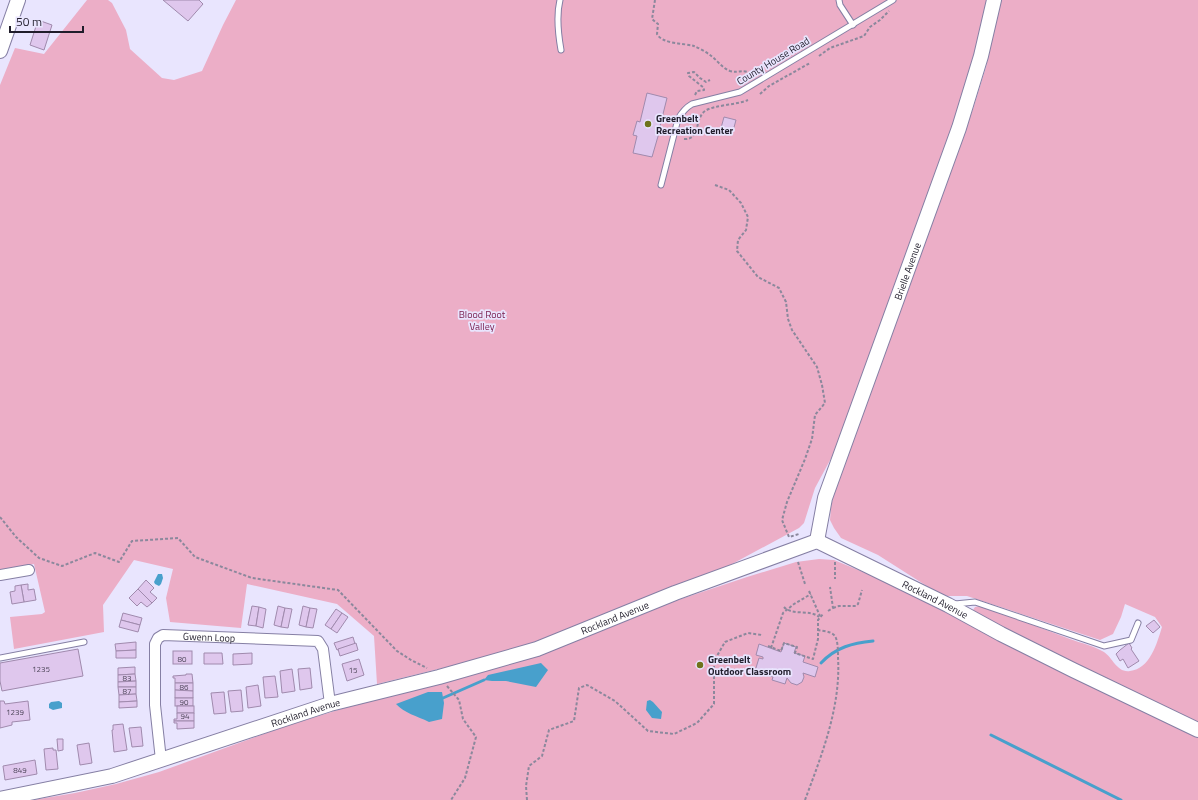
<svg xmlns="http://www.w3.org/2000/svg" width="1198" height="800" font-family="'Titillium Web',sans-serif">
<rect width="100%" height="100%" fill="#e9e5fe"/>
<g fill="#ecaec7">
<polygon points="87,0 108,0 112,3 126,30 130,49 162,78 174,80 202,71 223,25 236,0 988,0 978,47 946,149 835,451 815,488 804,523 799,528 721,570 508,652 377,684 374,636 337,604 247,584 241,628 170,622 166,598 173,569 134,560 103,605 104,632 14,649 10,617 42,614 45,612 34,564 0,570 0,85 15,48 44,54"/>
<path d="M1000,0H1198V724L985,618L973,610L975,607L980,606C1011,616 1040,628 1070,639C1081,643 1094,646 1104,652C1113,658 1117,673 1130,671C1150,669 1157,643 1162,627L1155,617L1125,604L1121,617L1113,634L1100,640L967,596H947L933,590L878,555L841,538L834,528L830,520L831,507L836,484L973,109L986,67Z"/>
<polygon points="819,559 834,560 880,579 1046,663 1198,736 1198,800 33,800 75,793 116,784 159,772 286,726 614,625 678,600 747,577 796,562"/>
</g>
<g fill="#48a0cc">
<polygon points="158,574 162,574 163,578 161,584 159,586 155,584 154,582"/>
<polygon points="541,663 548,670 536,687 506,681 492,681 484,680 488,675"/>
<path d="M428,692H442L444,703L442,719L429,722C417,716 404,713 396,704Z"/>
<polygon points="650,700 653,702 662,712 661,719 652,718 646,710 647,701"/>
<polygon points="59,701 62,703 62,708 53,710 49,708 49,704 51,702"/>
</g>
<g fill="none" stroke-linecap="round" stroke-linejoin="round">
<g stroke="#48a0cc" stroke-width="3">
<path d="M821,663C836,647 853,643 873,641"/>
<polyline points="443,698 484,680"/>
<polyline points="991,735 1121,800"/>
</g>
</g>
<g fill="#dfc7ed" stroke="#a08aad">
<polygon points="163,0 199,0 203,4 188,21"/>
<polygon points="38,20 52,25 44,50 30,45"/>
<polygon points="647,93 667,98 660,126 661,126 652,157 633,153 637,136 633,135 637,121 640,122"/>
<polygon points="724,117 736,120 733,131 721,128"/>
<polygon points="146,580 154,588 150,592 157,598 152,603 138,589"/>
<polygon points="28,584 28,590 34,589 36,600 24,602 21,585"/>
<polygon points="21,585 24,602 12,604 10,592 15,591 15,586"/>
<polygon points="138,589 152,603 147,607 141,602 137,606 129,598"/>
<polygon points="252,606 259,607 256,626 248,625"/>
<polygon points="278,606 285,608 281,627 274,625"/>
<polygon points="303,606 310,608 306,627 299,625"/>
<polygon points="259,607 266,609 263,628 256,626"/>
<polygon points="285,608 292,609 288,628 281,627"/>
<polygon points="310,608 317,609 313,628 306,627"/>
<polygon points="336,609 342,613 331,629 325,625"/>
<polygon points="123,613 142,618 140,625 121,620"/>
<polygon points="342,613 348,617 337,633 331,629"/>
<polygon points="121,620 140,625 138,632 119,627"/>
<polygon points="1154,620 1160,627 1153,633 1146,626"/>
<polygon points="353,637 355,644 337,650 334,643"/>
<polygon points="136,642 136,650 116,651 115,644"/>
<polygon points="356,643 358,650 340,656 338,649"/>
<polygon points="784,643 796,647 794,653 805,656 803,662 818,667 815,677 803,673 804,677 802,682 797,685 791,683 787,678 785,684 772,680 773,677 755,671 759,658 763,659 763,657 756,655 759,644 781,652"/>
<polygon points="1129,643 1132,648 1131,649 1139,661 1128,668 1123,659 1120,661 1116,654 1120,650"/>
<polygon points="78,649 83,676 2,691 0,681 0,663"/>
<polygon points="136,650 136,658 116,658 116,651"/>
<rect x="173" y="651" width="19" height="13"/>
<polygon points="204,653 222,653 223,664 204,664"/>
<polygon points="252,653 252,664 233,665 233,654"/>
<polygon points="359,659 364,675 347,681 342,664"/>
<polygon points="135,667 135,674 118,675 118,668"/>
<polygon points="310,668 312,688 300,690 298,669"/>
<polygon points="292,669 295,691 282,693 280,671"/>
<polygon points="135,674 136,681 118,682 118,675"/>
<polygon points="186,674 192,674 193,683 175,683 175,678 173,678 173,676 186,675"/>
<polygon points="275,676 278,697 265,698 263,677"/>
<polygon points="136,681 136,687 118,687 118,682"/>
<polygon points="175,683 193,683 193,691 175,690"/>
<polygon points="258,685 261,706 248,708 246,687"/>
<polygon points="118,687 136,687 136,694 119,695"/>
<polygon points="175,690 193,691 193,698 175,698"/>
<polygon points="241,690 243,711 231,712 228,691"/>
<polygon points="224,692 226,713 214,714 211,693"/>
<polygon points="136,694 137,701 119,702 119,695"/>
<rect x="175" y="698" width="18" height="8"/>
<polygon points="0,701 4,701 5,704 28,701 30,720 12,722 12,725 0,728"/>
<polygon points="137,701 137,707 119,708 119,702"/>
<rect x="177" y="706" width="17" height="7"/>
<polygon points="177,713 194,713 194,721 174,721 174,719 177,719"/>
<polygon points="174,721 194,721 194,728 177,729 177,723 174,723"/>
<polygon points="123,724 127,750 114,752 112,730 113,730 113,725"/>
<polygon points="141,727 143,746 132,747 129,728"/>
<polygon points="57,739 63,739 63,750 58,751"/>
<polygon points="89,743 92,763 80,765 77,745"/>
<polygon points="53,748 53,750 56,750 58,769 46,770 44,749"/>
<polygon points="35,760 37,774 5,780 3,766"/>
</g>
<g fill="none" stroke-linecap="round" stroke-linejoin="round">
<g stroke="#857fa4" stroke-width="7">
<g id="lane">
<path d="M560,0C556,16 558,33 561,50"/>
<polyline points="839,0 840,5 853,25"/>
<path d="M661,185L678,119C682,112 685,108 692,104L740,92L893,0"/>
<polyline points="955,604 975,602 1104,646 1131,640 1138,623"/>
<polyline points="0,658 84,642"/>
</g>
</g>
<g stroke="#857fa4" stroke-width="12">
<g id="street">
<polyline points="0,575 29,570"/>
<path id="s1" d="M161,760L155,705V644L158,638L163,635L318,641L323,649L330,704"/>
</g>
</g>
<g stroke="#857fa4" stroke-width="16">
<g id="secondary">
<polyline points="0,51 18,0"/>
<path id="s2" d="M817,541L825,498L959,128L981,56L994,0"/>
<path id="s3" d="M0,799L112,776L330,704L439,677L537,649L675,593L817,541L948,605L1001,634L1073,670L1198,730"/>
</g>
</g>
<g stroke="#8b889c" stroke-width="2" stroke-dasharray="3 2" stroke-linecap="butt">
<path d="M655,0L652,19L658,24L657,34C662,44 683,43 694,46C699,48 706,52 710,55C717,60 722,68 730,71C740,74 744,67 753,76"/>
<polyline points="819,56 830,48 864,36 870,27 880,20 889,11"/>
<polyline points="760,94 769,86 810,63"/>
<polyline points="695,95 697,91 704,90 704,88 689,76 688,73 694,72 700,78 706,82 710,80"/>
<path d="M684,139C701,140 694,119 705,111C714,105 736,105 748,100"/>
<polyline points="715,185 729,190 741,203 748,217 746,230 738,240 737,251 758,277 779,288 786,302 788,319 792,330 817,367 822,385 825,403 815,415 812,439 805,459 787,502 782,520 789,537 799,534"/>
<polyline points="0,517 16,537 39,558 62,566 95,553 119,562 132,541 178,538 195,557 252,578 338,590 397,651 411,660 427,668"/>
<polyline points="798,562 805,584"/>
<polyline points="835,562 835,579"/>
<polyline points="809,591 820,616"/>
<path d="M784,607C792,616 810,609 819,617"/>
<polyline points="833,608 839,606 856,606 858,604 862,590"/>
<polyline points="828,611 833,608 830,587"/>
<polyline points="768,646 781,651 784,643 797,647 795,653 813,659 818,639 818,620 823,614"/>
<polyline points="771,648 783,613 794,604 811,594"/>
<polyline points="447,686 459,700 463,719 476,737 465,778 451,800"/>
<polyline points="527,800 526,786 529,766 542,756 549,730 574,721 579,688 587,685 615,701 648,731 674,734 697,723 714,704 714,661 725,642 748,633 762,635"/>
<path d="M805,800C822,754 841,707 838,657C838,651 838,641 835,636C831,631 823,631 818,630"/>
</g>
<use href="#lane" stroke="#fff" stroke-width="5"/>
<use href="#street" stroke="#fff" stroke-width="10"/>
<use href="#secondary" stroke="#fff" stroke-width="14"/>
</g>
<g fill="#6e731b" stroke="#e9e5fe" stroke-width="1.5">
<circle cx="648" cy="124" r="4"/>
<circle cx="700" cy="665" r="4"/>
</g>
<g text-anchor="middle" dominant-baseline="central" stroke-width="3.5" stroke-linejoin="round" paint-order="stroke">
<g font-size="8" fill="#50485c">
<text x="182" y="659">80</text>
<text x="41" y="669">1235</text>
<text x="353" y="670">15</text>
<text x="127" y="678">83</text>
<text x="184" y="687">86</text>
<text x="127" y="691">87</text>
<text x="184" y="702">90</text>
<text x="15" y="712">1239</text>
<text x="185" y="716">94</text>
<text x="20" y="770">849</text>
</g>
<g font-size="10" fill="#201d2b" stroke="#e9e5fe">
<text transform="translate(773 61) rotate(-31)">County House Road</text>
<text stroke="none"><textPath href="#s2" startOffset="285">Brielle Avenue</textPath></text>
<text stroke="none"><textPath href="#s3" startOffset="990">Rockland Avenue</textPath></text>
<text stroke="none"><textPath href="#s3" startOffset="642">Rockland Avenue</textPath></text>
<text stroke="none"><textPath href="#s1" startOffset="175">Gwenn Loop</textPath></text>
<text stroke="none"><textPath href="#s3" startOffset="318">Rockland Avenue</textPath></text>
</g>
<g font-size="10" font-weight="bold" fill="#201d2b" stroke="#e9e5fe" text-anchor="start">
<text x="656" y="118">Greenbelt<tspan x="656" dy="12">Recreation Center</tspan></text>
<text x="708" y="659">Greenbelt<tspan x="708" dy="12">Outdoor Classroom</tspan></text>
</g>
<g font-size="10" fill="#781b4c" stroke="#e9e5fe">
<text x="482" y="314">Blood Root<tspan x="482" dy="12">Valley</tspan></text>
</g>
</g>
<path d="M10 26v6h73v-6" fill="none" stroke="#201d2b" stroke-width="2"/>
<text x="16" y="26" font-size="12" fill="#201d2b" stroke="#e9e5fe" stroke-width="3" paint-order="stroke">50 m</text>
</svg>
